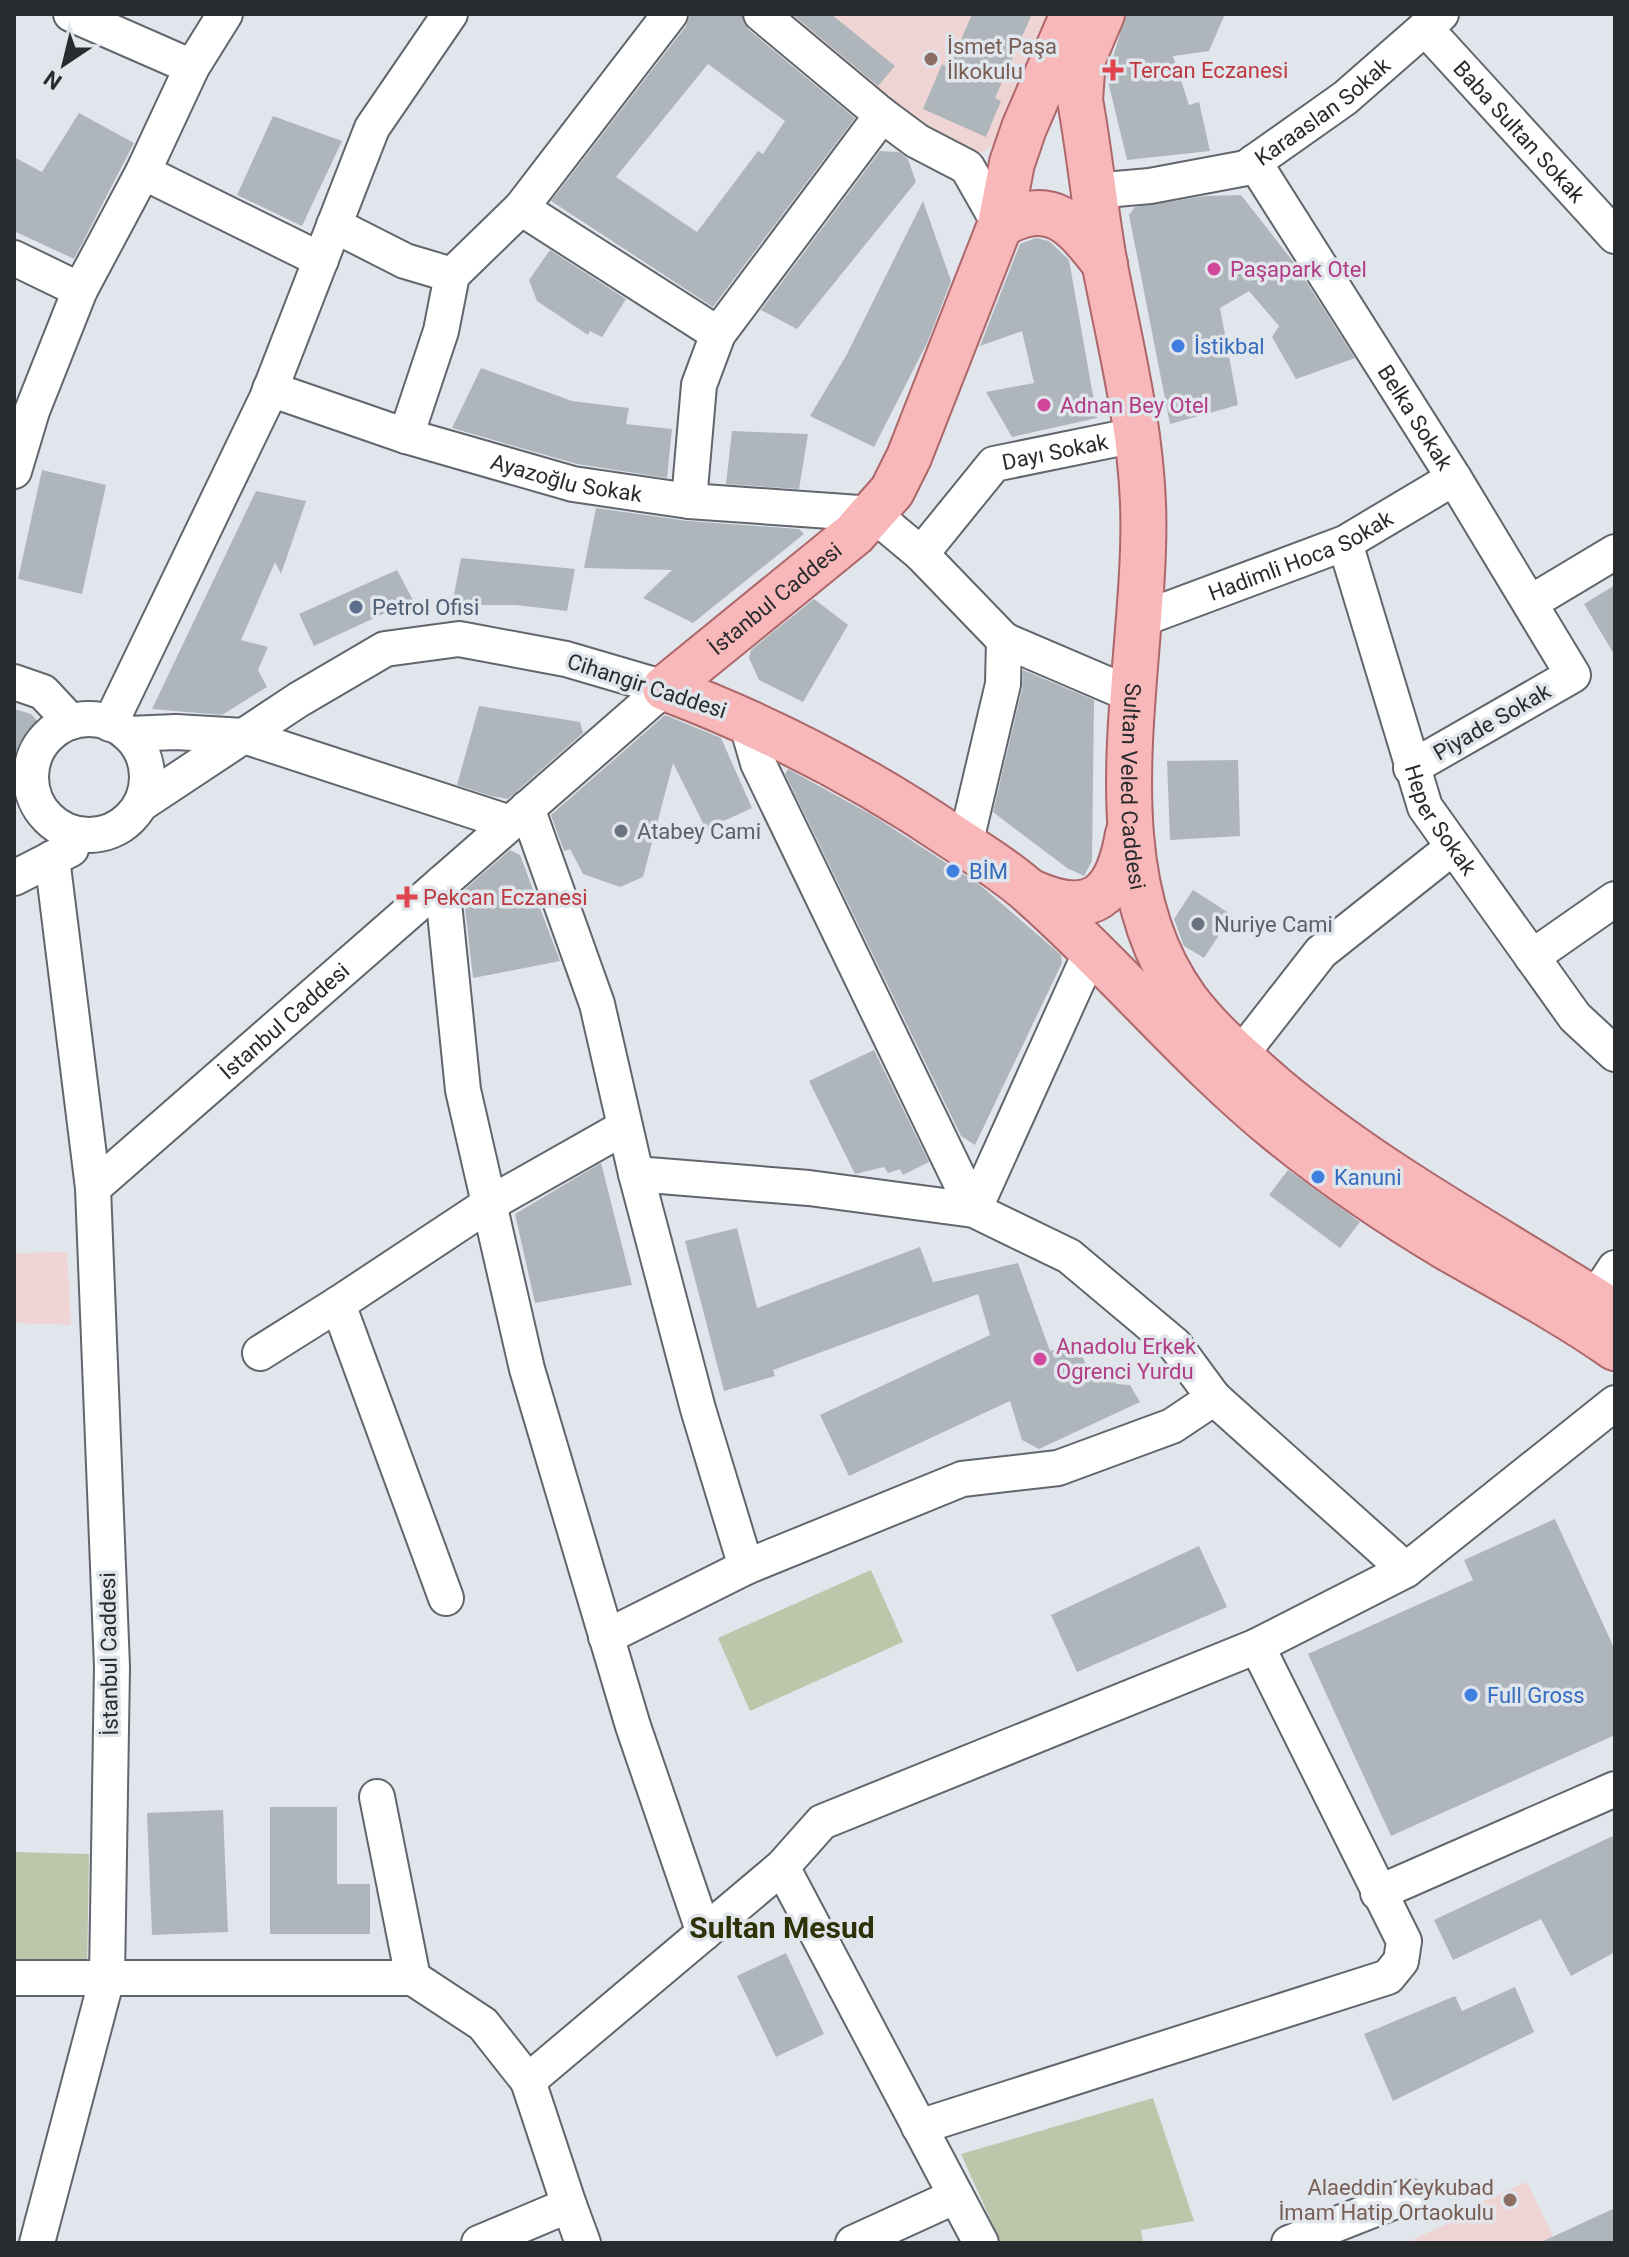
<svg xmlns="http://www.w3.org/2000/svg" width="1629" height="2257" font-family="Roboto,sans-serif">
<rect width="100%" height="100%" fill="#e0e6ec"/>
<g fill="#efd4d4">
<polygon points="790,14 1055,14 996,144 976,156 965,155 783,23"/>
<polygon points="67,1252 71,1325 14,1323 14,1253"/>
<polygon points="1527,2182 1556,2243 1405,2243 1445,2225 1443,2219"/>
</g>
<g fill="#bdc6aa">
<polygon points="871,1570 903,1642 750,1711 718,1638"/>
<polygon points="14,1852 89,1854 87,1969 14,1967"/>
<polygon points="1153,2098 1194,2221 1141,2230 1143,2243 1001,2243 961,2154"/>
</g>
<g fill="#afb6bb" fill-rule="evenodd">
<path d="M690,14H742L748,29L855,118L713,307L551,201L686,26ZM708,64L785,121L763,154L758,151L697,232L616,177Z"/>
<polygon points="792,14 831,14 895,66 878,86"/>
<polygon points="972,14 1032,14 995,98 1001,101 986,137 923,109 942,64 949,68"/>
<polygon points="1126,14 1225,14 1209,51 1173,56 1189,105 1199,102 1210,151 1127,160 1107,77"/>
<polygon points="79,113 134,143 74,259 14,231 14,157 42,172"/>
<polygon points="273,116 342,141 302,226 237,195"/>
<polygon points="880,151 899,152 908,159 916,182 797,329 761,310"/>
<polygon points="1241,195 1295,264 1355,358 1296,379 1272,337 1279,326 1249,291 1220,308 1238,405 1170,424 1129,215 1135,207 1205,196"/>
<polygon points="923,201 951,281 927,343 874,447 810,416 846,356"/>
<polygon points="1036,238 1049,241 1069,260 1097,418 1012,437 986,392 1034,383 1022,331 980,346 1020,244"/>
<polygon points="550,250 626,299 602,337 590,331 588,335 537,301 529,280"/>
<polygon points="481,368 572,401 629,408 626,424 672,429 667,478 577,464 452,428"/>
<polygon points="732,431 808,434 799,489 726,484"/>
<polygon points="42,470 106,485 82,594 18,579"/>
<polygon points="256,491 306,501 281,574 275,562 241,640 268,647 258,670 267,687 222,715 152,709"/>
<polygon points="596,508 688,521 799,529 804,534 693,623 643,598 672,570 584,568"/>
<polygon points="461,558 575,569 567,611 516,605 452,605"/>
<polygon points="397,570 413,600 314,646 299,614"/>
<polygon points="1615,585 1615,656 1584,604"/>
<polygon points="814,599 848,625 803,702 759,680 749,658 751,650"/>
<polygon points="1023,670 1094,700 1092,861 1084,876 1067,868 993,812 1022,689"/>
<polygon points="479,706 580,722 583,733 508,799 491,796 457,785"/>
<polygon points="14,709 31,714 40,724 42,735 38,746 14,773"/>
<polygon points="665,715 721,738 752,808 706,829 673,763 643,877 620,887 583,874 570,849 564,851 551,815"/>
<polygon points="1238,760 1240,836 1170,840 1167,761"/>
<polygon points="788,769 872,815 980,885 1061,955 1062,963 975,1145 961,1136 785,774"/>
<polygon points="510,850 520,855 560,961 473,978 463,891"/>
<polygon points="1193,890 1232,915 1204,958 1184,946 1174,919"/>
<polygon points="874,1050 929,1162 903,1175 900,1169 888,1173 884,1167 855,1174 809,1081"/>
<polygon points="601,1163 632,1285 535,1303 515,1214"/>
<polygon points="1288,1170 1360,1222 1340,1248 1269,1195"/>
<polygon points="737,1228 757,1308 920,1247 933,1282 1018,1263 1050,1351 1073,1345 1081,1352 1089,1374 1109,1366 1116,1384 1130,1385 1140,1402 1039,1449 1022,1440 1010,1401 849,1476 820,1415 990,1335 978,1294 773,1370 775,1376 724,1391 685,1241"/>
<polygon points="1555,1519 1615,1650 1615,1735 1391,1836 1308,1654 1473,1580 1464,1560"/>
<polygon points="1199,1546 1227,1607 1077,1672 1051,1615"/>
<polygon points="270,1807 337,1807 337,1884 370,1884 370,1934 270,1934"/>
<polygon points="223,1810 228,1932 152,1935 147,1813"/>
<polygon points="1615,1835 1615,1952 1571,1976 1541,1919 1453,1960 1434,1920"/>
<polygon points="786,1953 824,2034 776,2057 737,1976"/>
<polygon points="1515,1987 1534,2032 1393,2101 1364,2034 1455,1996 1462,2011"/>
<polygon points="1615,2208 1615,2243 1539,2243"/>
</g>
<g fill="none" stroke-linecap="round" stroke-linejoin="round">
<g stroke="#60666b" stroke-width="38">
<g id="minor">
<polyline points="71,14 192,67"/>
<polyline points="761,14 882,115 917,141 967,167 1000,225"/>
<path id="s1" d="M1425,28L1615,236"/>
<path id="s2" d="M1254,162L1454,478L1573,675L1411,768"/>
<polyline points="143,172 321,260"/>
<path id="s3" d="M1093,191L1150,186L1246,168L1345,98L1441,14"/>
<polyline points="521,208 718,334"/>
<polyline points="334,225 405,261 452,275"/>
<polyline points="14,258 80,290"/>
<path id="s4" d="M270,389L406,436L573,484L689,501L873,514L921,554L1004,640L1003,684L965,845"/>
<polyline points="406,436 441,331 452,275 521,208 670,14"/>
<polyline points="14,471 32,411 80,290 143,172 192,67 225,14"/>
<polyline points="689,501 699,385 718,334 882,115"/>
<path id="s5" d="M1345,543L1425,807L1575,1017L1615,1054"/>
<path id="s6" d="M921,554L994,464L1136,435"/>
<polyline points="1530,603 1615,552"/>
<path id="s7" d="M1139,620L1345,543L1454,478"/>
<polyline points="1004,640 1130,694"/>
<polyline points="14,682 43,692 71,722"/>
<polyline points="745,718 758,763 974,1210 1092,949"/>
<circle cx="89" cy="777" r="58"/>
<polyline points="110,724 267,398 372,128 450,14"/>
<polyline points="128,734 176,732 244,736 510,823"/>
<polyline points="141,804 298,700 385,649 459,639 566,659 665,688"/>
<polyline points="527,808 597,1004 636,1174 809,1188 974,1210 1069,1256 1175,1345 1214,1398"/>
<polyline points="14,878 71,849"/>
<polyline points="442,883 463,1090 527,1369 633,1726 704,1933"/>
<polyline points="1532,957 1615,899"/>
<polyline points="1239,1057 1321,952 1452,848"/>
<polyline points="636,1174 698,1409 746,1567"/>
<path id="s8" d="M93,1188L665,688"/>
<polyline points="1594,1300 1615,1268"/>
<polyline points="260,1353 338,1304"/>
<polyline points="446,1598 338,1304 489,1204 625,1127"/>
<polyline points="606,1637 746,1567 962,1479 1058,1468 1172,1426 1214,1398 1406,1570"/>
<polyline points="377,1797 413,1978"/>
<polyline points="782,1867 981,2243"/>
<polyline points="1378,1893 1615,1789"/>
<polyline points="14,1978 413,1978 483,2024 528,2081 782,1867 822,1822 1257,1646 1406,1570 1615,1403"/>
<polyline points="919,2127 1388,1977 1401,1961 1404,1941 1257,1646"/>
<polyline points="569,2205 583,2243"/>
<polyline points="37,2243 107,1978 112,1667 93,1188 52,858"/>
<polyline points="479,2243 569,2205 528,2081"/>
<polyline points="853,2243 956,2196"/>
<polyline points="1289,2243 1408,2196"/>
</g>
</g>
<g stroke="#ad676a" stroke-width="48">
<g id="major">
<path id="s9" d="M1102,14L1083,59L1080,100C1090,155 1095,211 1105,266C1120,344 1140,423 1143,503C1149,659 1086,865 1187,1001C1212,1034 1244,1061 1275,1088C1380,1176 1500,1239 1615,1313"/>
<path d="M1000,225C1052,196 1073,223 1105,264"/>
<path d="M665,688C768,727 863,776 954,838C980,855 1009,873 1032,894C1118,970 1191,1060 1280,1132C1333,1175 1390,1214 1449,1249C1505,1281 1562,1311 1615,1348"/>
<path id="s10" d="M665,688L854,534L892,491L909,457L1000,225L1012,163L1024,128L1073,14"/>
<path d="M1031,892C1092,919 1117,897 1128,834"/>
</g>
</g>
<use href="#minor" stroke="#fff" stroke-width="34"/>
<use href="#major" stroke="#f8b7b9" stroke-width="44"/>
</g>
<g fill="#8d6e63" stroke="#e0e6ec" stroke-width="3">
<circle cx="931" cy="59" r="8"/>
<circle cx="1510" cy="2200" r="8"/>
</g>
<g fill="#e0444e" stroke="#e0e6ec" stroke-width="3">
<path d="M1109 58h8v8h8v8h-8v8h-8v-8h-8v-8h8z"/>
<path d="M403 885h8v8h8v8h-8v8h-8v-8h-8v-8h8z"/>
</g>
<g fill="#d1479c" stroke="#e0e6ec" stroke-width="3">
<circle cx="1214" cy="269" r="8"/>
<circle cx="1044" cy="405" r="8"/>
<circle cx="1040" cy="1359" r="8"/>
</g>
<g fill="#3f7fe0" stroke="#e0e6ec" stroke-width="3">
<circle cx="1178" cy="346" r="8"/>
<circle cx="953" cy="871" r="8"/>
<circle cx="1318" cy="1177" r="8"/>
<circle cx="1471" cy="1695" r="8"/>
</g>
<circle fill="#5c6f8a" stroke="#e0e6ec" stroke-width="3" cx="356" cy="607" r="8"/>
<g fill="#6b7280" stroke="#e0e6ec" stroke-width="3">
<circle cx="621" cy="831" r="8"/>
<circle cx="1198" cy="924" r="8"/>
</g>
<g text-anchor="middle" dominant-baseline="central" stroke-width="7" stroke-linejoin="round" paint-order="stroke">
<g font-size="22" fill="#785e54" stroke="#e0e6ec" text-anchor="start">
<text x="947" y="46">İsmet Paşa<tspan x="947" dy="25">İlkokulu</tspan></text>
<text x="1494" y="2187" text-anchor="end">Alaeddin Keykubad<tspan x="1494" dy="25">İmam Hatip Ortaokulu</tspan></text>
</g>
<g font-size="22" fill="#be3a42" stroke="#e0e6ec" text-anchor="start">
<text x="1129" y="70">Tercan Eczanesi</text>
<text x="423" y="897">Pekcan Eczanesi</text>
</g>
<g font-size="22" fill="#292c2e" stroke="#e0e6ec">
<text stroke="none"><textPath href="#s3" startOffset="250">Karaaslan Sokak</textPath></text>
<text stroke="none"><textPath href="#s1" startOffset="140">Baba Sultan Sokak</textPath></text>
<text stroke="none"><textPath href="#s2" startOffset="302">Belka Sokak</textPath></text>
<text stroke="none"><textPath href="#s6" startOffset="178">Dayı Sokak</textPath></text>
<text stroke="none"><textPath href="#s4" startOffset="310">Ayazoğlu Sokak</textPath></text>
<text stroke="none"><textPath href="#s7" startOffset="174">Hadimli Hoca Sokak</textPath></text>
<text stroke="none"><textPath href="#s10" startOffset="142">İstanbul Caddesi</textPath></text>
<text transform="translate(647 686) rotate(18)">Cihangir Caddesi</text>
<text transform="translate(1492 722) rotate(-30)">Piyade Sokak</text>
<text stroke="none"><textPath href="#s9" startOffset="782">Sultan Veled Caddesi</textPath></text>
<text stroke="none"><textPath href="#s5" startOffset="294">Heper Sokak</textPath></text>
<text stroke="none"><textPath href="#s8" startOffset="254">İstanbul Caddesi</textPath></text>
<text transform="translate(109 1654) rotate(-91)">İstanbul Caddesi</text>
</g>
<g font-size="22" fill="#b23c85" stroke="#e0e6ec" text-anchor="start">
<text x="1230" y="269">Paşapark Otel</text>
<text x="1060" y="405">Adnan Bey Otel</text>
<text x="1056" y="1346">Anadolu Erkek<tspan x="1056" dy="25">Ogrenci Yurdu</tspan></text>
</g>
<g font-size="22" fill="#366cbe" stroke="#e0e6ec" text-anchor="start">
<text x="1194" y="346">İstikbal</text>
<text x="969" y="871">BİM</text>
<text x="1334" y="1177">Kanuni</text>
<text x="1487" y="1695">Full Gross</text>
</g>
<g font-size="22" fill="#4e5e75" stroke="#e0e6ec" text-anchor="start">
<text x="372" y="607">Petrol Ofisi</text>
</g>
<g font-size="22" fill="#5b616d" stroke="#e0e6ec" text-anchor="start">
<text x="637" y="831">Atabey Cami</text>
<text x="1214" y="924">Nuriye Cami</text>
</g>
<g font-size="30" font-weight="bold" fill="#2f3208" stroke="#e0e6ec">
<text x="782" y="1927">Sultan Mesud</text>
</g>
</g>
<rect width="1629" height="2257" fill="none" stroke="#292c2e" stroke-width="32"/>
<g transform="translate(64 64) rotate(215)" stroke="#e0e6ec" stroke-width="6" paint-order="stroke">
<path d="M0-6L14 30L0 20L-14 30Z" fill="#292c2e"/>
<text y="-12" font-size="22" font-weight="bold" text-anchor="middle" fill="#292c2e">N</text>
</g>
</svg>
